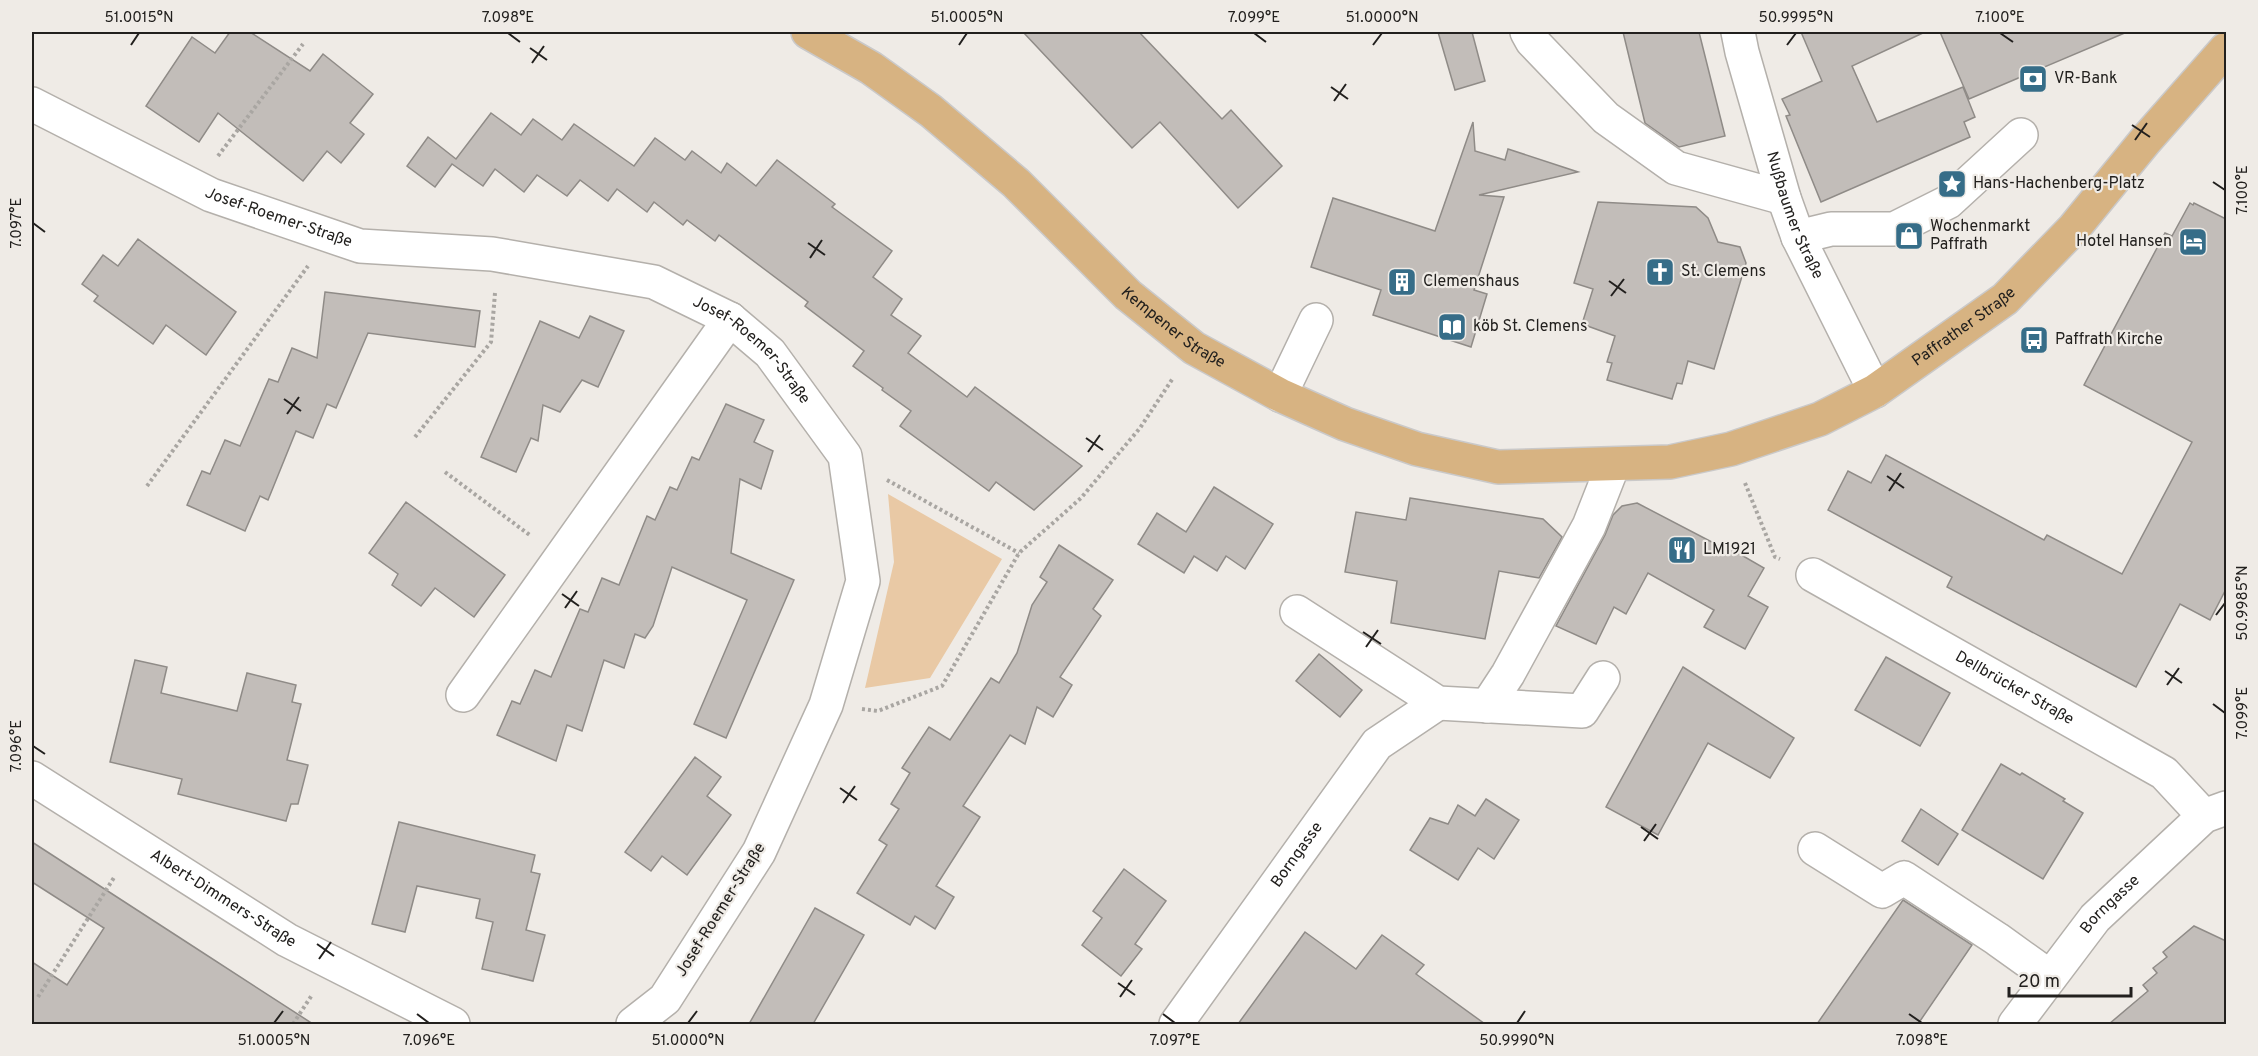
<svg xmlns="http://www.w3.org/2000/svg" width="2258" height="1056" font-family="Overpass,sans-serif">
<rect width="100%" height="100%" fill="#efebe6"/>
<polygon fill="#e9c9a5" points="888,494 1002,559 930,678 865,688 894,562"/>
<g fill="#c2bdb9" stroke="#8f8b87" stroke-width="1.5">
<polygon points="230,32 250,32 310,71 323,54 373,94 350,123 364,134 341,163 327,151 303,181 218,113 199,142 146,106 192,37 215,53"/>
<polygon points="1023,32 1139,32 1222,119 1231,110 1282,166 1238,208 1160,122 1132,148"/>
<polygon points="1438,32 1472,32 1485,81 1455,90"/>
<polygon points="1623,32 1699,32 1725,136 1679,147 1645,123"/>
<polygon points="1801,32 1925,32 1852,66 1877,122 1963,87 1975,117 1964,122 1970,137 1821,202 1786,116 1790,115 1782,99 1822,81"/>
<polygon points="1940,32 2127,32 1969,99"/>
<polygon points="491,113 521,135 533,119 562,140 574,124 634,166 655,138 685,160 692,151 721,173 727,163 756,186 777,160 835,204 832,207 892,251 873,277 902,299 891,315 921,336 908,353 967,397 975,387 1082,466 1034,510 996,482 989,491 900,426 911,411 882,390 883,388 853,366 864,351 805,306 808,302 719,235 715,241 687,220 683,225 654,202 647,212 617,189 608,201 580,180 567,196 537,175 524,192 495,169 483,186 452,164 435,187 407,166 428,137 456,159"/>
<polygon points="1473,122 1475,151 1505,160 1508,149 1578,172 1479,195 1504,197 1474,290 1487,294 1471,347 1373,315 1381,290 1311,267 1333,198 1435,231"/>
<polygon points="1598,202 1696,207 1708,218 1718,242 1740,247 1746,263 1714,369 1688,361 1682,384 1677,383 1672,399 1607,380 1612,363 1607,362 1615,336 1582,324 1593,289 1574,283"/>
<polygon points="2190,203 2193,205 2194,203 2226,219 2226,589 2210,620 2180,604 2136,687 1947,587 1952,577 1828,510 1848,471 1871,483 1886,455 2044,540 2047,535 2122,574 2192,442 2084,385 2165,233 2172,236"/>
<polygon points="138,239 236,312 206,355 166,325 153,344 94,301 98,296 82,284 103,255 118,266"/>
<polygon points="325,292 480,311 475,347 368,333 336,408 327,404 313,438 296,431 268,500 260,496 245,531 187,505 202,471 210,474 225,440 240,446 269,379 278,382 292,348 317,358"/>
<polygon points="590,316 624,331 598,387 582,380 560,412 543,405 538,441 531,438 516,472 481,457 540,321 579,338"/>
<polygon points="726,404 764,420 754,442 773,451 761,489 740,479 731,553 794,580 726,738 694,724 747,600 672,567 653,626 645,638 635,634 624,668 604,660 582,731 567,725 556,761 497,735 512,701 520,704 535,670 551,677 580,609 588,612 602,578 619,585 647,516 655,520 670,487 677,490 692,457 699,460"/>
<polygon points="1214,487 1273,524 1245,569 1226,556 1217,571 1194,556 1184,573 1138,544 1157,513 1186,532"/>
<polygon points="1410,498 1543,519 1562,537 1539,578 1499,571 1485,639 1391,623 1397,581 1345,572 1356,512 1406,520"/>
<polygon points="406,502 505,575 474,617 435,588 421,606 392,585 398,574 369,553"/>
<polygon points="1637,503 1729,551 1731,549 1764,568 1748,596 1768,607 1745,649 1704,627 1714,610 1648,573 1626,614 1614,607 1596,644 1556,626 1605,535 1613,515 1622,506"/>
<polygon points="1059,545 1113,580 1093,609 1101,616 1060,677 1072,685 1053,717 1037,707 1025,744 1010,735 963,806 980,817 936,886 954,897 935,929 915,916 910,925 857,893 887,845 879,840 899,809 891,804 910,773 902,768 929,727 950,740 991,678 999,683 1017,653 1032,605 1047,582 1040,577"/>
<polygon points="1319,654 1362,690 1340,717 1296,681"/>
<polygon points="1886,657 1950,693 1920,746 1855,710"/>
<polygon points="135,660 167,667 161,693 237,711 247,673 296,685 292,702 301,704 287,760 308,765 298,804 291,804 286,821 178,794 182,779 110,762"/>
<polygon points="1683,667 1794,738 1770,778 1708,743 1658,835 1606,807"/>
<polygon points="695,757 721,777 707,796 731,815 687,875 662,856 651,871 625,852"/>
<polygon points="2001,764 2020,775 2022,773 2065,799 2063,801 2083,813 2043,879 1962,830"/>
<polygon points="1486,799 1519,820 1494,859 1478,848 1458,880 1410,850 1430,818 1448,824 1458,805 1475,816"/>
<polygon points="1921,809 1958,834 1938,865 1902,841"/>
<polygon points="399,822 535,855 531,872 540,874 526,930 545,935 533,981 482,969 493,922 476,918 480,899 417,886 405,932 372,924"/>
<polygon points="32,842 191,945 313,1024 32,1024 32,962 67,985 104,928 32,882"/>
<polygon points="1124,869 1166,901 1135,944 1142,949 1121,976 1082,945 1102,918 1093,911"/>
<polygon points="1903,900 1972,945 1918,1024 1817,1024"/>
<polygon points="815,908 864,935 813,1024 749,1024"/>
<polygon points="2194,926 2226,941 2226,1024 2109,1024 2148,991 2143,985 2157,973 2153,968 2167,957 2163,952"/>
<polygon points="1305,932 1356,969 1382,935 1424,965 1416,974 1485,1024 1238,1024"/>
</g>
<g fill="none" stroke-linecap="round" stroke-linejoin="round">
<g stroke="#b4b0ab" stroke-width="36">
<g id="minor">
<polyline points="1527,32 1532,41 1606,118 1676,168 1784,198"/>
<path id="s1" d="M1738,32L1742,52L1784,198L1798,237L1875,391"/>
<path id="s2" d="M32,104L211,195L360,246L492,254L654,282L730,319L770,353L845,456L863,581L826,705L759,852L665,999L633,1024"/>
<polyline points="1798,237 1831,229 1894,229 1948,202 2021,135"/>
<polyline points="1280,395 1316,320"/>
<path id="s3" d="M1813,575L2164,773L2204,816"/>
<polyline points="1297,612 1438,703 1582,711 1603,678"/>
<polyline points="463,695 730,319"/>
<polyline points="1487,706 1508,674 1589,526 1613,465"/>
<path id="s4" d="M32,778L287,940L453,1024"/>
<polyline points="1815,849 1882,891 1904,878 1997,939 2050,977"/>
<path id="s5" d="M1176,1024L1377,744L1438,703"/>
<path id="s6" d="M2015,1024L2095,918L2204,816L2226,808"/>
</g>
</g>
<g stroke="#cac9c9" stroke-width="36">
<g id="major">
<path id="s7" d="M808,32L871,68L931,111L1016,183L1128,295L1194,348L1280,395L1345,424L1417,449L1498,467L1670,462L1731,449L1820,419L1875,391L2005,299L2074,228L2145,141L2226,49"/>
</g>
</g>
<g stroke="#a9a6a2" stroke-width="4" stroke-dasharray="3 3" stroke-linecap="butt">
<polyline points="218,156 303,44"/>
<polyline points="2026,329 2034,340"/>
<polyline points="415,437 491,342 495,293"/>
<polyline points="445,472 531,536"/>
<polyline points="887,480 1019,553"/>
<polyline points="1745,483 1775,557 1780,559"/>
<polyline points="147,486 308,266"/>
<polyline points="862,709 878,711 942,686 1019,553 1081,498 1140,428 1173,378"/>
<polyline points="38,997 115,876"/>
<polyline points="293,1024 312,995"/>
</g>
<use href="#minor" stroke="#fff" stroke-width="33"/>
<use href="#major" stroke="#d7b382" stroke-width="33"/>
</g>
<path fill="none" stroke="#22201e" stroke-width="2" d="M508,33L520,42M1254,33L1266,42M2000,33L2013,42M131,45L139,33M959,45L967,33M1373,45L1382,33M1787,45L1796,33M530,48L547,60M532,63L544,46M1331,87L1348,99M1334,101L1346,84M2132,125L2150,137M2135,140L2147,123M2213,182L2225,190M33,223L45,232M808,243L825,255M810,258L822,240M1609,281L1626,293M1611,296L1624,279M284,399L301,411M287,414L299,397M1086,438L1103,450M1088,452L1100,435M1887,476L1904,488M1889,491L1901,473M562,594L579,606M565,608L577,591M2216,615L2225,603M1363,632L1381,644M1366,647L1378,630M2165,671L2182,683M2167,685L2179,668M2213,704L2225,713M33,746L45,754M840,788L857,800M843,803L855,786M1641,827L1658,839M1644,841L1656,824M317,944L334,956M319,959L331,942M1118,983L1135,995M1120,997L1132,980M417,1014L429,1023M1163,1014L1175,1023M1909,1014L1922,1023M274,1023L283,1011M688,1023L697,1011M1517,1023L1525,1011"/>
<defs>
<g id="bank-square" transform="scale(1.5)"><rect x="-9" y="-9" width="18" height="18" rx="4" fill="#366d88" stroke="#efebe6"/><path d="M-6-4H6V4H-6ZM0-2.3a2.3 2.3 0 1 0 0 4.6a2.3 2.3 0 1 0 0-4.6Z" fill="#fff"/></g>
<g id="sight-square" transform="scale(1.5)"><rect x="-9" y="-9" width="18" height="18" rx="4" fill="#366d88" stroke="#efebe6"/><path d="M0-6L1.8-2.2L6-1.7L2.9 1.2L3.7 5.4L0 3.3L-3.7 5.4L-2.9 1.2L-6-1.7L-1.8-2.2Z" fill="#fff"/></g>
<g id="shop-square" transform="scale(1.5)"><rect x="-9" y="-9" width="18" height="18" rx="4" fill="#366d88" stroke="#efebe6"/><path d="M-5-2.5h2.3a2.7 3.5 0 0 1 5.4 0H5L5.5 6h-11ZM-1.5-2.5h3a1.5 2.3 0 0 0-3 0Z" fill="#fff"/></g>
<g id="hotel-square" transform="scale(1.5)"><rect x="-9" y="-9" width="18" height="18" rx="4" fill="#366d88" stroke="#efebe6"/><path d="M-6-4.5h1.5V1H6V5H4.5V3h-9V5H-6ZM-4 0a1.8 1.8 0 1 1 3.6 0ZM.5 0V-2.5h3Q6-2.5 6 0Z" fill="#fff"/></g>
<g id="church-square" transform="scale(1.5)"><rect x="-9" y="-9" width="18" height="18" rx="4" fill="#366d88" stroke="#efebe6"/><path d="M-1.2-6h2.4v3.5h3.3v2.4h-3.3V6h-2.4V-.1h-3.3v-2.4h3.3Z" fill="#fff"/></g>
<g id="building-square" transform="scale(1.5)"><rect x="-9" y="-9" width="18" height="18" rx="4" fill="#366d88" stroke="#efebe6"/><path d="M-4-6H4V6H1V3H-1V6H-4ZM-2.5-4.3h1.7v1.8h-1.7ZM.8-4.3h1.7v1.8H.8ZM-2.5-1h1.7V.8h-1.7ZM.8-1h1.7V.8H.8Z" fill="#fff"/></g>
<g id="library-square" transform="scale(1.5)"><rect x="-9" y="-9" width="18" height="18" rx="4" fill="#366d88" stroke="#efebe6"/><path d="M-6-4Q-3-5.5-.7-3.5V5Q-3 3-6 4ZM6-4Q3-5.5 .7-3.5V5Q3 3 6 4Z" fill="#fff"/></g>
<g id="bus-square" transform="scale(1.5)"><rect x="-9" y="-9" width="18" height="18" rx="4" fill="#366d88" stroke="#efebe6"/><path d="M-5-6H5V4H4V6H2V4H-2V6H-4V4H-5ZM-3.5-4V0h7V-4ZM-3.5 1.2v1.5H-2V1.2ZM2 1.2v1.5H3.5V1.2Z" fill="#fff"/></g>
<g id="restaurant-square" transform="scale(1.5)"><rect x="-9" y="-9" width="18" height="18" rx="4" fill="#366d88" stroke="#efebe6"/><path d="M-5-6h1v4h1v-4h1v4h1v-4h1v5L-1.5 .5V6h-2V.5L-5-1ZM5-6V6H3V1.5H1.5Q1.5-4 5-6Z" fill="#fff"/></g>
</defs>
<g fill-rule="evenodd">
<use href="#bank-square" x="2033" y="79"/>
<use href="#sight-square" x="1952" y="184"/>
<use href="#shop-square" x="1909" y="236"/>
<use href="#hotel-square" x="2193" y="242"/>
<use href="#church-square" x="1660" y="272"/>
<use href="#building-square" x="1402" y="282"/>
<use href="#library-square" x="1452" y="327"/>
<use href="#bus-square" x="2034" y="340"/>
<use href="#restaurant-square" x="1682" y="550"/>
</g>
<g text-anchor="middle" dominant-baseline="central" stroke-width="4.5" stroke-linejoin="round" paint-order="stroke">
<g font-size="16" fill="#22201e" stroke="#efebe6" text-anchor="start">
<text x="2054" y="79">VR-Bank</text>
<text x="1973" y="184">Hans-Hachenberg-Platz</text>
<text x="1930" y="227">Wochenmarkt<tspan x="1930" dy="18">Paffrath</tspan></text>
<text x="2172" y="242" text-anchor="end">Hotel Hansen</text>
<text x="1681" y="272">St. Clemens</text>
<text x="1423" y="282">Clemenshaus</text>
<text x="1473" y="327">köb St. Clemens</text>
<text x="2055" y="340">Paffrath Kirche</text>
<text x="1703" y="550">LM1921</text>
</g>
<g font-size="16" fill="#22201e" stroke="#efebe6">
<text stroke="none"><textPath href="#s1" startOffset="192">Nußbaumer Straße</textPath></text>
<text stroke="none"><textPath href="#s2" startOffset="272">Josef-Roemer-Straße</textPath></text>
<text stroke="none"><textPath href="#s7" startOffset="1329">Paffrather Straße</textPath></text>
<text stroke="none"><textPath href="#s7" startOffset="472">Kempener Straße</textPath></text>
<text stroke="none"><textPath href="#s2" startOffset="776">Josef-Roemer-Straße</textPath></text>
<text stroke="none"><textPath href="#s3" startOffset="231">Dellbrücker Straße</textPath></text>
<text stroke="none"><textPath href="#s5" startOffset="208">Borngasse</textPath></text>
<text stroke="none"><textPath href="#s4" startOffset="226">Albert-Dimmers-Straße</textPath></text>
<text stroke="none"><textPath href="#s6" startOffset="153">Borngasse</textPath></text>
<text transform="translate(721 910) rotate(-58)">Josef-Roemer-Straße</text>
</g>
</g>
<rect width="2258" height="1056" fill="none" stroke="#efebe6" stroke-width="66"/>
<path d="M2009 987v9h122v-9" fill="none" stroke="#22201e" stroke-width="3"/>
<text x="2018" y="987" font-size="18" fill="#22201e" stroke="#efebe6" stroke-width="4.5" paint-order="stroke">20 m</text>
<rect x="33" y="33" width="2192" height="990" fill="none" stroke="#22201e" stroke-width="2"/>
<g font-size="15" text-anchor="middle" fill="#22201e">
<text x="139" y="22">51.0015°N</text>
<text x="508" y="22">7.098°E</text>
<text x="967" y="22">51.0005°N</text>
<text x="1254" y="22">7.099°E</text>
<text x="1382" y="22">51.0000°N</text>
<text x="1796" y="22">50.9995°N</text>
<text x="2000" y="22">7.100°E</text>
<text transform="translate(2242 190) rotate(-90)" y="5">7.100°E</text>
<text transform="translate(16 223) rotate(-90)" y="5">7.097°E</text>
<text transform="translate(2242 603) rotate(-90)" y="5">50.9985°N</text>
<text transform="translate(2242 713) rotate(-90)" y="5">7.099°E</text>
<text transform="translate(16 746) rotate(-90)" y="5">7.096°E</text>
<text x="274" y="1045">51.0005°N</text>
<text x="429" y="1045">7.096°E</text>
<text x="688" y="1045">51.0000°N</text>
<text x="1175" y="1045">7.097°E</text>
<text x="1517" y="1045">50.9990°N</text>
<text x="1922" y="1045">7.098°E</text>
</g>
</svg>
